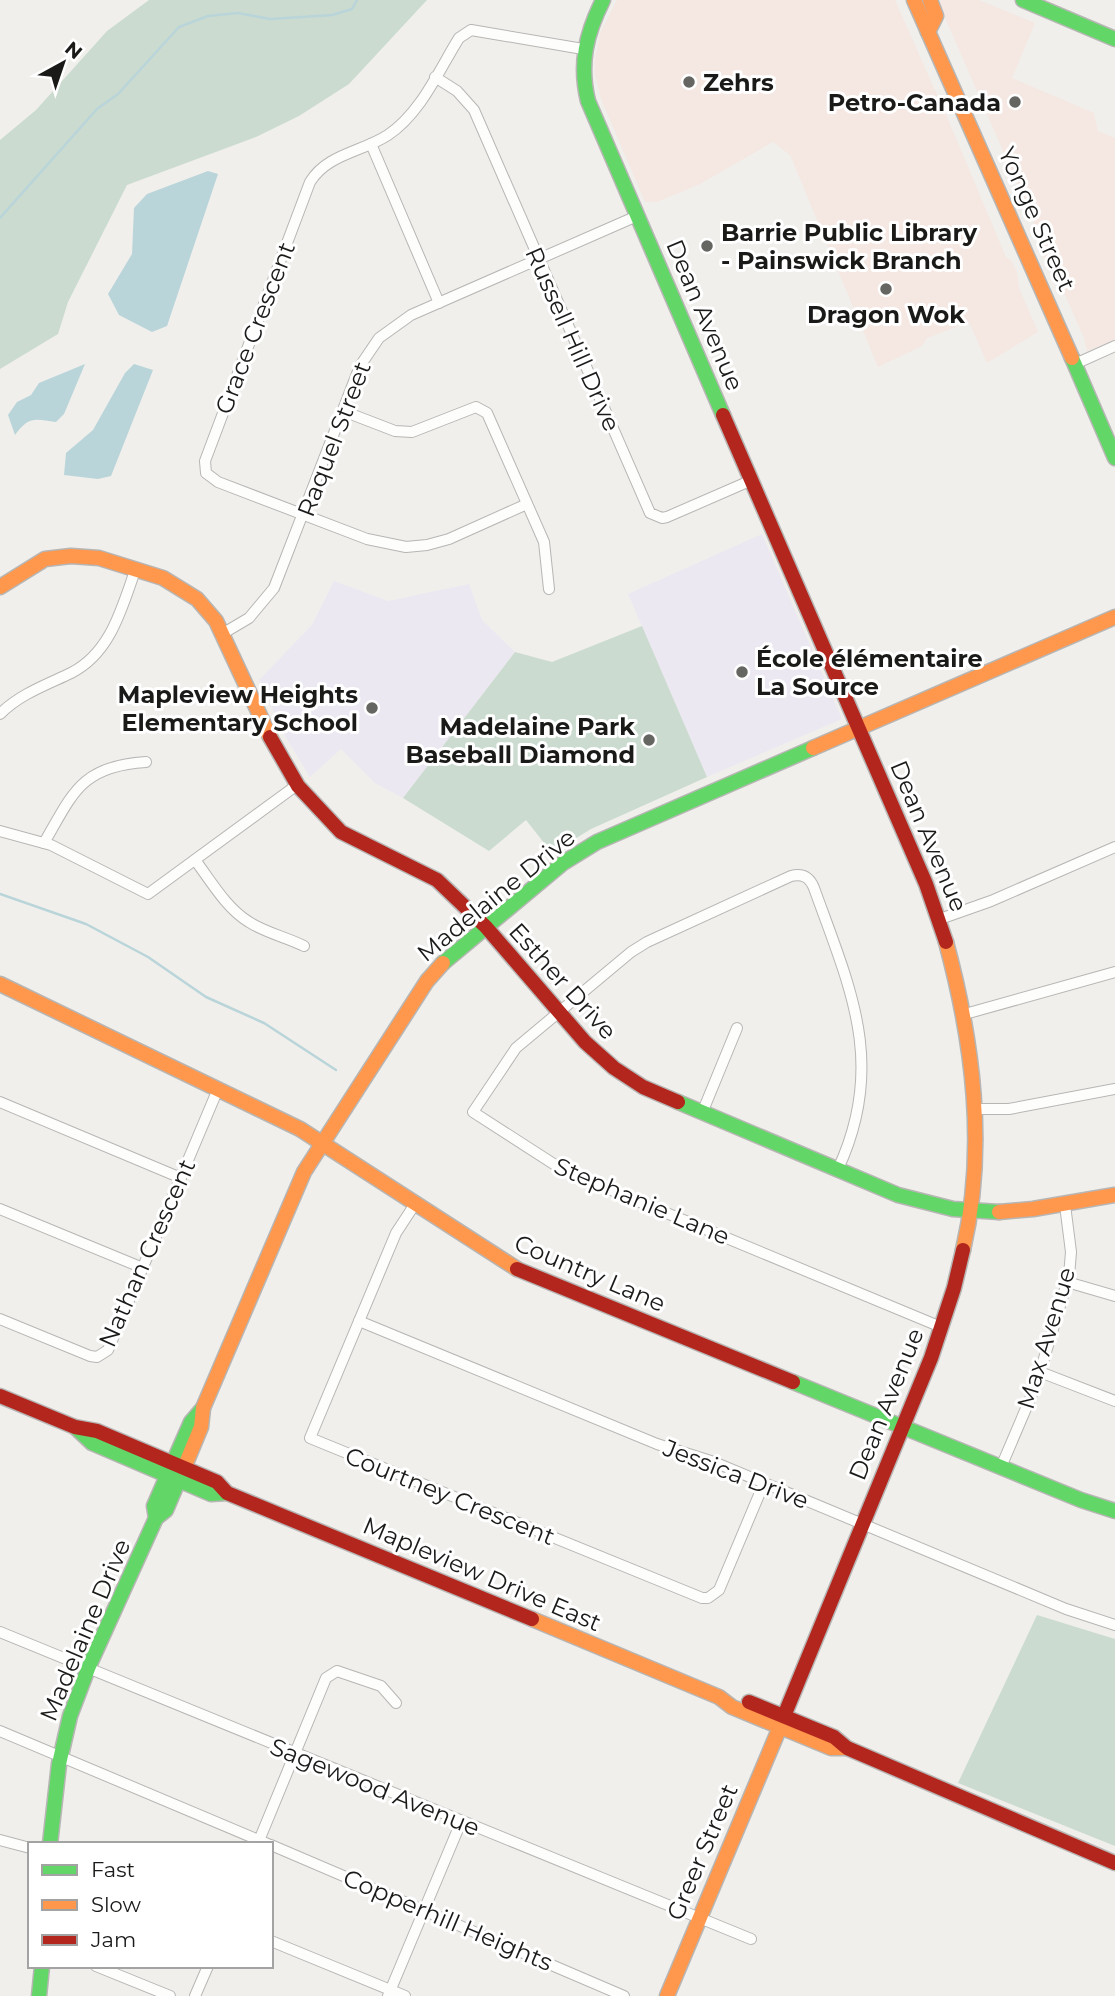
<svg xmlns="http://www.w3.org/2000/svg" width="1115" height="1996" font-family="Montserrat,sans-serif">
<rect width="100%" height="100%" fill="#f0efec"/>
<g fill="#f5e7e1">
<polygon points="617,0 895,0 950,124 1006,257 1011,260 1017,272 1019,288 1038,332 987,363 969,322 927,338 922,346 878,367 790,155 773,142 700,184 657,202 645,202 601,99 595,75 595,58 600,33"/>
<polygon points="941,0 979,0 1035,23 1012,78 1094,113 1098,131 1115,138 1115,340 1087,351 1084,338 1054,270 1046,261 1039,245 1033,220 940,6"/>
</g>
<g fill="#ece8f2">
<polygon points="762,534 842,719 707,777 628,594"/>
<polygon points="334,581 388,601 469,584 482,620 515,652 403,798 375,783 341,749 310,777 285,736 259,680 312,625"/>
</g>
<g fill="#cbdbd0">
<polygon points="149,0 427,0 349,84 299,116 256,137 127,185 68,302 58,334 0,369 0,140 36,110 107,31"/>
<polygon points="642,626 707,777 591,829 552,853 526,820 489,851 403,798 515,652 552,662"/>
<polygon points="1037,1615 1115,1639 1115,1846 958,1783"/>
</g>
<g fill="#b9d5d9">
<polygon points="208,171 218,174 167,326 152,332 119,315 108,294 132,254 134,208 147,194"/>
<path d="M85,364L64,414L56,422C34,419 29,416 15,435L8,415L17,402L31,395L39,383Z"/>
<polygon points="134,364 153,370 111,476 98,479 64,475 66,453 93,430 125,373"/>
</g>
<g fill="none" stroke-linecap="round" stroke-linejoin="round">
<g stroke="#b9d5d9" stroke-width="2.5">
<polyline points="0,218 97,109 118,94 179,27 208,16 238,13 270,19 332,15 352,9 357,0"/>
<polyline points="0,894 86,924 148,957 206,997 264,1023 336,1070"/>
</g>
<g stroke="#b7b6b4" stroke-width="12">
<g id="street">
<polyline points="435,77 457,91 474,110 650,513 662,518 667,517 752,480"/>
<polyline points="371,144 439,303"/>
<polyline points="1075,364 1115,346"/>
<polyline points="343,411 395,431 412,432 476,407 487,413 544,542 549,589"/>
<path d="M527,504L449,539L427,545L406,547L367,539L218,482L206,473L205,461L310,182C327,154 362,152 388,135C421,113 439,70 459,38L471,30L583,49"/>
<polyline points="222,634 249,618 274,588 360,366 379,338 411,315 637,216"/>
<path d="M0,714C20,694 46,685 71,673C111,653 122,607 136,568"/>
<polyline points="0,831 51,845 148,894 297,785"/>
<path d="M44,843C73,793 81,766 146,762"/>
<path d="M195,860C211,881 226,908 249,922C266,933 286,937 304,946"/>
<polyline points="940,919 991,901 1115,847"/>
<polyline points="965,1014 1115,972"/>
<polyline points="0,1102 181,1178"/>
<polyline points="975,1109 1009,1109 1115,1089"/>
<polyline points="702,1113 737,1028"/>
<path d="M838,1169C887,1064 850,988 814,888C810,878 803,873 791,876L647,942L631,952L516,1048L473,1112L563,1170L941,1327"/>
<polyline points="415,1204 396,1233 310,1438 702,1598 708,1598 719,1590 764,1483"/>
<polyline points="0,1209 143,1268"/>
<polyline points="1067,1282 1115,1296"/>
<polyline points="0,1319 90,1356 97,1357 108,1350 218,1089"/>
<polyline points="359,1321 657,1444 714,1462 1066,1609 1115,1625"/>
<polyline points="1040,1372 1115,1401"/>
<polyline points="1001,1467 1036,1385 1069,1276 1071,1252 1065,1205"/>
<polyline points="0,1632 751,1939"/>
<polyline points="0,1731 268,1844"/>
<polyline points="0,1840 30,1848"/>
<polyline points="258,1843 326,1678 337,1671 381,1686 396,1703"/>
<polyline points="271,1845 624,1996"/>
<polyline points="271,1941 405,1996"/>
<polyline points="96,1966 170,1996"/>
<polyline points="195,1996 208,1966"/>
<polyline points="388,1996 461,1822"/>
</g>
</g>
<g stroke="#b7b6b4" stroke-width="17">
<g id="fast">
<path d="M603,0C586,34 579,64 588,101L723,415"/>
<polyline points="1023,0 1115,39"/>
<polyline points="1072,358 1115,458"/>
<polyline points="443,963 563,863 597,842 813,748"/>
<polyline points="678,1102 898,1195 953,1209 999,1212"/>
<polyline points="793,1382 1081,1500 1115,1511"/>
<polyline points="75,1427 92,1443 211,1494 227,1493"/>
<polyline points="173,1463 191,1422 203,1408"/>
<polyline points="156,1518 154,1506 171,1467"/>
<polyline points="50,1844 59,1764 70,1716 89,1666 156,1518 166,1510 183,1470"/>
<polyline points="39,1996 42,1966"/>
</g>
</g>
<g stroke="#b7b6b4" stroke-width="17">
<g id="slow">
<polyline points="914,0 1072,358"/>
<polyline points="928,32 936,16 930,0"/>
<polyline points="0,587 45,559 71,556 99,558 163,578 197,599 216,621 270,737"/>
<polyline points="813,748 1115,617"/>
<path d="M946,942C973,1042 987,1148 963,1250"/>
<polyline points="0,984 300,1129 517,1269"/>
<polyline points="999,1212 1033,1209 1115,1195"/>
<polyline points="184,1468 201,1427 203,1408 304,1172 427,981 443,963"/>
<polyline points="532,1619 719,1697 732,1707 831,1748 847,1748"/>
<polyline points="667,1996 780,1727"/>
</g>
</g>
<g stroke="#b7b6b4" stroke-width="17">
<g id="jam">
<polyline points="723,415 926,884 946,942"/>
<polyline points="270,737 298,786 341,832 437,880 486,927 585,1042 614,1068 643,1087 678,1102"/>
<polyline points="517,1269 793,1382"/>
<polyline points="0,1396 75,1427 97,1431 217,1482 227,1493 532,1619"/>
<polyline points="749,1702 834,1737 847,1748 1115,1863"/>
<polyline points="784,1716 931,1358 954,1288 963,1250"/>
</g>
</g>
<use href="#street" stroke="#fdfdfc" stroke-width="10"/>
<use href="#fast" stroke="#63d668" stroke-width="14"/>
<use href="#slow" stroke="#ff974d" stroke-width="14"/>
<use href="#jam" stroke="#b3261e" stroke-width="14"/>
</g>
<g fill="#656562" stroke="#fff" stroke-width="2.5">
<circle cx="689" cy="82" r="7"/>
<circle cx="1015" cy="102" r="7"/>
<circle cx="707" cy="246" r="7"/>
<circle cx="886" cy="289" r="7"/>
<circle cx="742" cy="672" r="7"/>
<circle cx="372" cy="708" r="7"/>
<circle cx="649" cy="740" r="7"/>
</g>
<g text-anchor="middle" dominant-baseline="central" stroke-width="6" stroke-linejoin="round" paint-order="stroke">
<g font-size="24" font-weight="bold" fill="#1a1a18" stroke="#fff" text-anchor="start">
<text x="703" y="82">Zehrs</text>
<text x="1001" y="102" text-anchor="end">Petro-Canada</text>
<text x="721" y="232">Barrie Public Library<tspan x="721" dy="28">- Painswick Branch</tspan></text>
<text x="886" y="314" text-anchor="middle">Dragon Wok</text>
<text x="756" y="658">École élémentaire<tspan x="756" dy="28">La Source</tspan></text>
<text x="358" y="694" text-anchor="end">Mapleview Heights<tspan x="358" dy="28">Elementary School</tspan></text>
<text x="635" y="726" text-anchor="end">Madelaine Park<tspan x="635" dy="28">Baseball Diamond</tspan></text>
</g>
<g font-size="24" fill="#1a1a18" stroke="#fff">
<text transform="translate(1037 219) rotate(66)">Yonge Street</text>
<text transform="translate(705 315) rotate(67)">Dean Avenue</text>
<text transform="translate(255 328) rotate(-69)">Grace Crescent</text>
<text transform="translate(573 339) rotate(66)">Russell Hill Drive</text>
<text transform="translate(334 439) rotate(-69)">Raquel Street</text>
<text transform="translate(929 836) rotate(67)">Dean Avenue</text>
<text transform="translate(496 895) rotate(-39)">Madelaine Drive</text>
<text transform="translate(563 981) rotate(48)">Esther Drive</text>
<text transform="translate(642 1201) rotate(23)">Stephanie Lane</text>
<text transform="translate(147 1253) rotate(-66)">Nathan Crescent</text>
<text transform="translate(590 1273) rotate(23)">Country Lane</text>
<text transform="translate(1046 1338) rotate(-73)">Max Avenue</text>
<text transform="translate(886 1404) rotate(-68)">Dean Avenue</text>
<text transform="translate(736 1474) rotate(21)">Jessica Drive</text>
<text transform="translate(450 1496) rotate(22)">Courtney Crescent</text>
<text transform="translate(482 1574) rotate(23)">Mapleview Drive East</text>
<text transform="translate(85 1630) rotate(-67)">Madelaine Drive</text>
<text transform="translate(375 1787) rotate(22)">Sagewood Avenue</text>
<text transform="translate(702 1852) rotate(-67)">Greer Street</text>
<text transform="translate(448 1920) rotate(23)">Copperhill Heights</text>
</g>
</g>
<rect x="28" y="1842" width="245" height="126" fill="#ffffff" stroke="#a3a3a3" stroke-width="2"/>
<rect x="42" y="1865" width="35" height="10" fill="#63d668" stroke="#a3a3a3" stroke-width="2"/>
<text x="91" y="1877" font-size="21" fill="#1a1a18">Fast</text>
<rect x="42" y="1900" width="35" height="10" fill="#ff974d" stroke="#a3a3a3" stroke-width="2"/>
<text x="91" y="1912" font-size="21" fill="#1a1a18">Slow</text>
<rect x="42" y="1935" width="35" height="10" fill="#b3261e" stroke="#a3a3a3" stroke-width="2"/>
<text x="91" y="1947" font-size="21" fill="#1a1a18">Jam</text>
<g transform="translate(63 63) rotate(40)" stroke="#ffffff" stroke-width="5" paint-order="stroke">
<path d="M0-5L12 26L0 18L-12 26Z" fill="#1a1a18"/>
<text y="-10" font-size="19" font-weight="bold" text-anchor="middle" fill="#1a1a18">N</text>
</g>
</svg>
